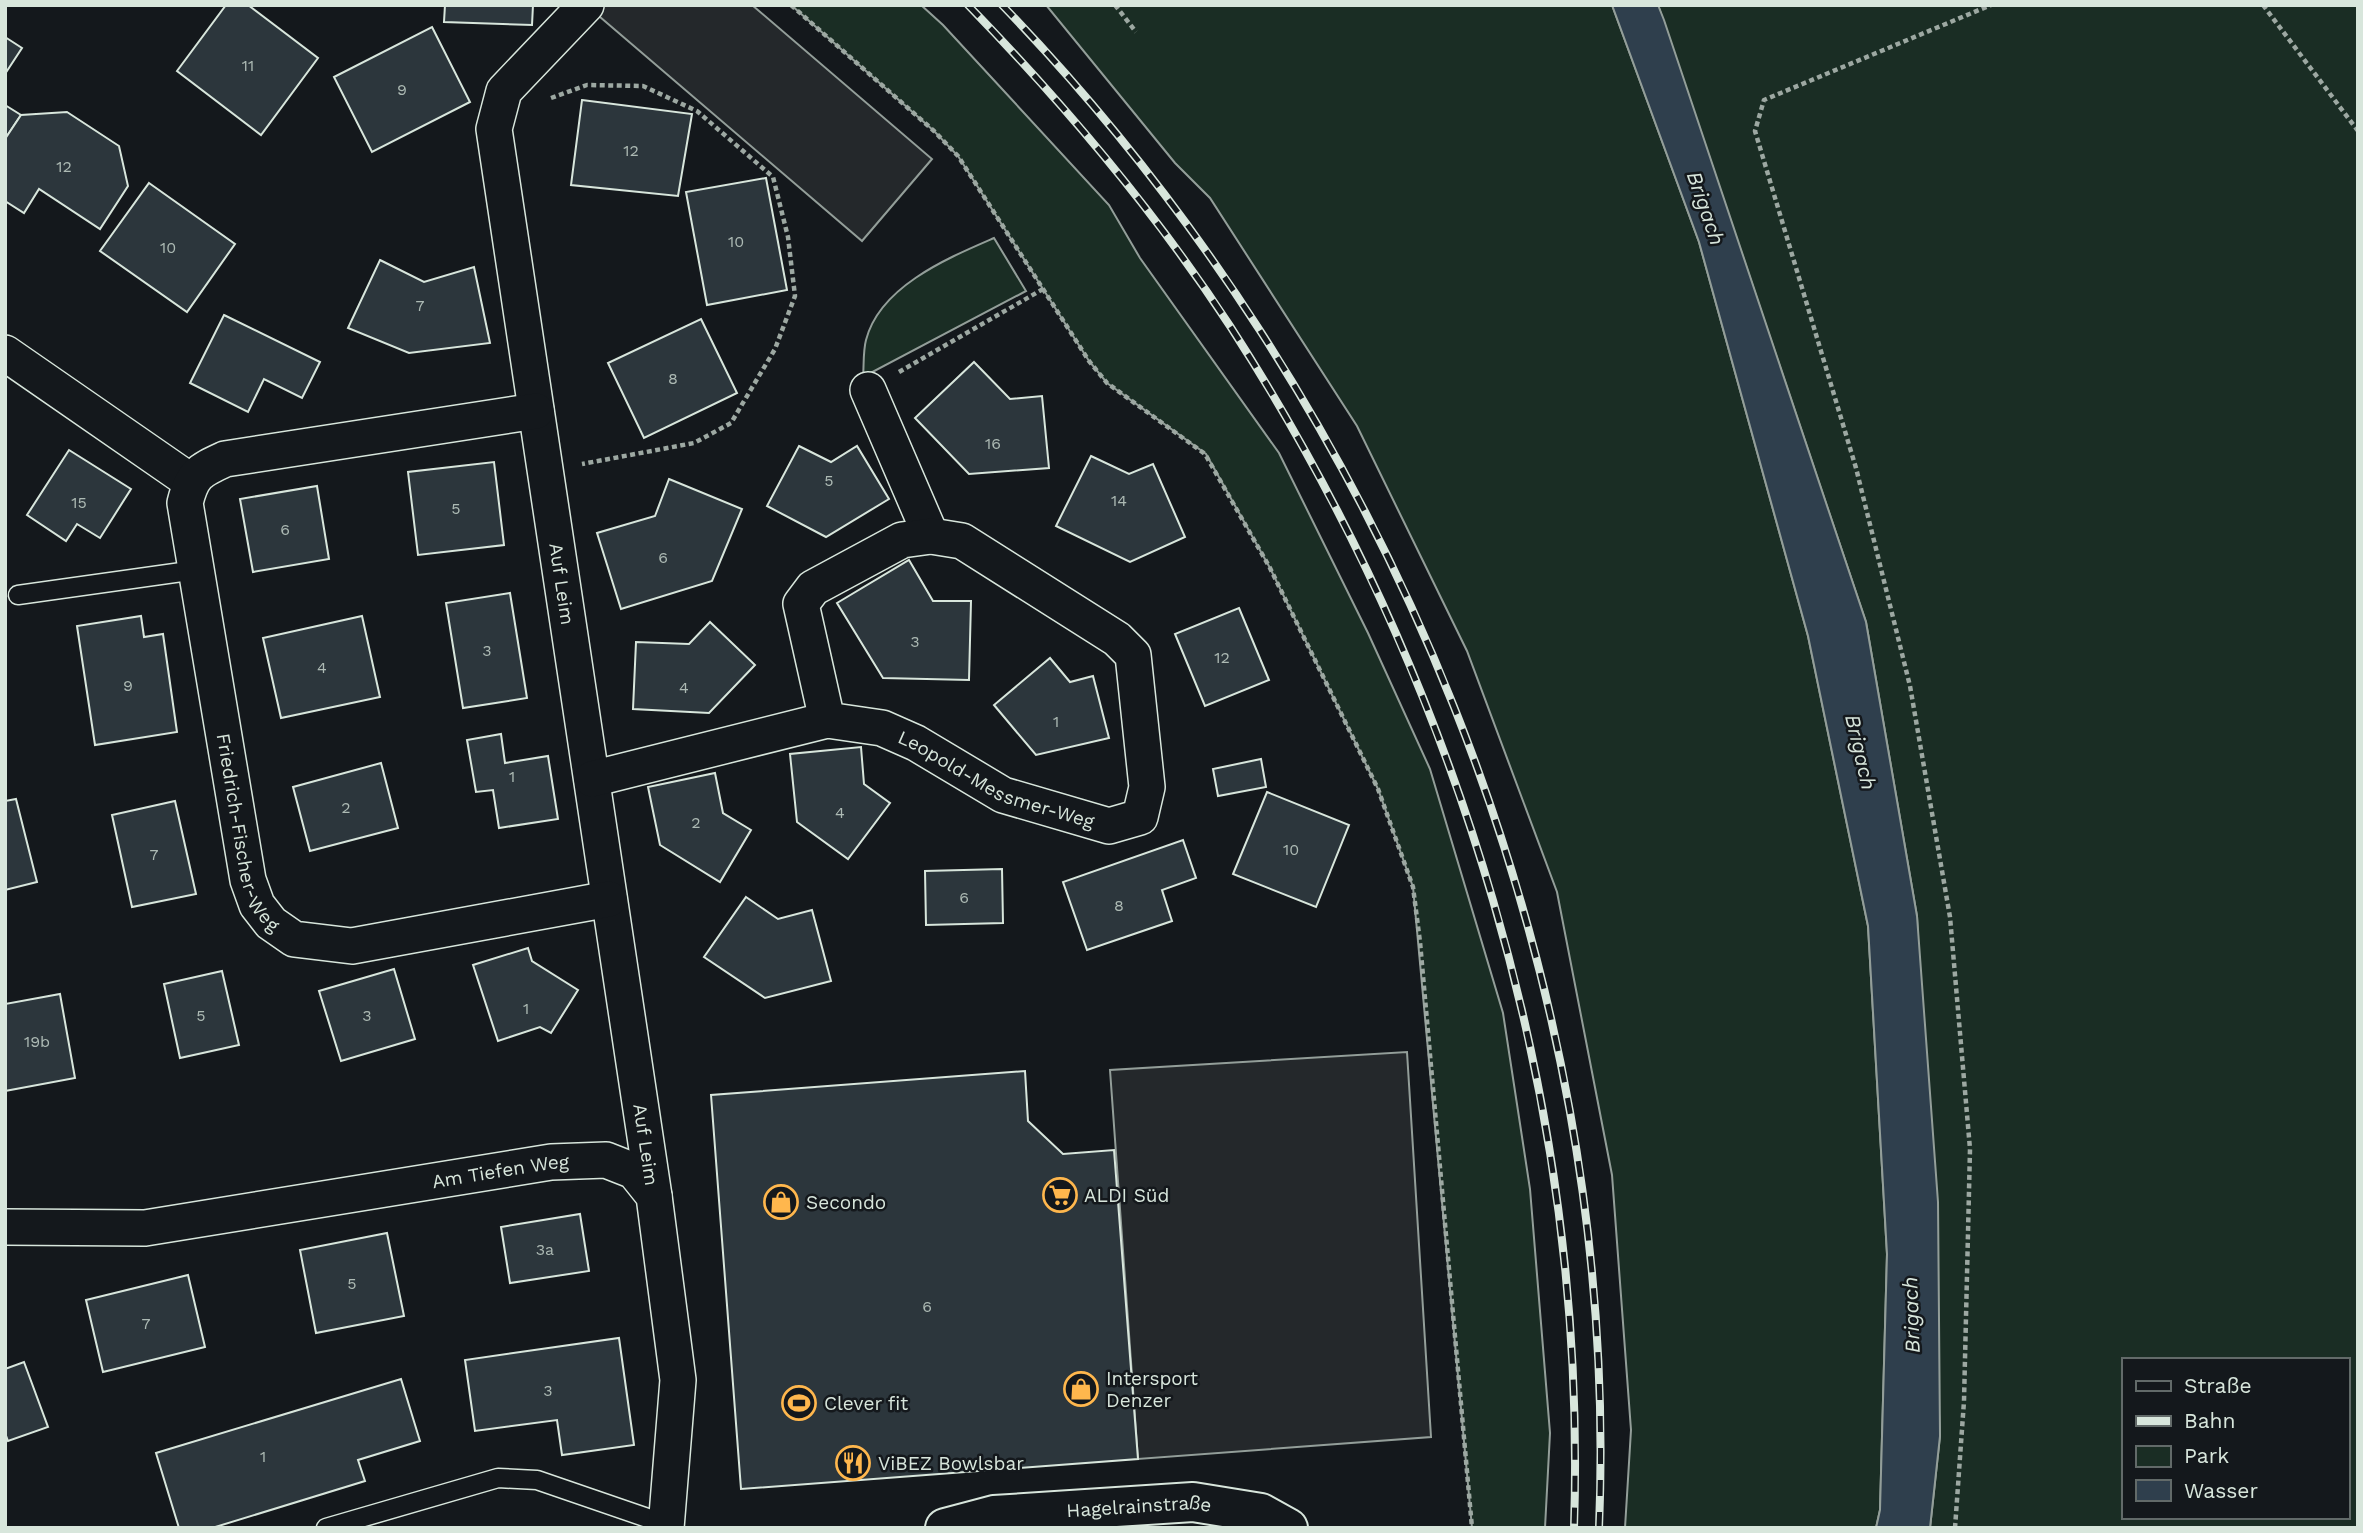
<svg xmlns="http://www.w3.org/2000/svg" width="2363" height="1533" font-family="'Work Sans',sans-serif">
<rect width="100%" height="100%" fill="#14181c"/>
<g fill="#1a2d24" stroke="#939e99" stroke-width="2" fill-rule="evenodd">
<polygon points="791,5 921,5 943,25 1109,205 1140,258 1279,453 1368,633 1430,769 1503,1013 1530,1189 1550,1433 1545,1528 1472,1528 1413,887 1378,789 1270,568 1206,454 1107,383 1089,361 958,156 934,131"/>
<polygon points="1046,5 1612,5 1699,242 1808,636 1868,926 1887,1254 1880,1510 1876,1528 1625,1528 1631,1430 1612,1175 1557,892 1467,651 1357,426 1210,198 1175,163"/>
<path d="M1658,5H2358V1528H1930L1940,1436L1917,916L1866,622ZM2123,1360H2347V1517H2123Z"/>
<path d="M994,238L1026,291L863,377C864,366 863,351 866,340C880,286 948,258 994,238Z"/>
</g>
<g fill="#24282b" stroke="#939e99" stroke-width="2">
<polygon points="586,5 752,5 932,159 862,241"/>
<polygon points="1407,1052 1431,1437 1138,1459 1110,1070"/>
</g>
<polygon fill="#2f3f4d" stroke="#939e99" stroke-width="2" points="1612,5 1658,5 1664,20 1866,622 1917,916 1938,1202 1940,1436 1930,1528 1876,1528 1880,1510 1887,1254 1868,926 1808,636 1699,242"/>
<g fill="#2c363c" stroke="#d8e6dc" stroke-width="2">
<polygon points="226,5 248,5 318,58 261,135 177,71"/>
<polygon points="445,5 533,5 532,25 444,22"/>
<polygon points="432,27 470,102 372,152 334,77"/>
<polygon points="5,37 22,48 5,74"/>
<polygon points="582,100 692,114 678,196 571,185"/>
<polygon points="5,105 21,115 5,139"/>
<polygon points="67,112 119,146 128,186 100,229 39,189 24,213 5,201 5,139 21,115"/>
<polygon points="766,178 787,290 707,305 686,192"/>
<polygon points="149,183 235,244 187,312 100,251"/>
<polygon points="380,260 424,282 474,267 490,343 409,353 348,328"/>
<polygon points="224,315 320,362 302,398 264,379 248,412 190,383"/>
<polygon points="701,319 737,393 644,438 608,363"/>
<polygon points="974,362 1010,399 1042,396 1049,468 969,474 915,418"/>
<polygon points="799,446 831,462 857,446 889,499 826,537 767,506"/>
<polygon points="69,450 131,489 100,538 77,524 66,541 27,515"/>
<polygon points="1091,456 1129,474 1153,464 1185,537 1130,562 1056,526"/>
<polygon points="494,462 504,545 418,555 408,472"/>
<polygon points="669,479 742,509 712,581 621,609 597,533 655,516"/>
<polygon points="317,486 329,559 253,572 240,499"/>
<polygon points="909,560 933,601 971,601 969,680 883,678 837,603"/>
<polygon points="510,593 527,698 463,708 446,603"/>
<polygon points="1239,608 1269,680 1205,706 1175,634"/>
<polygon points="141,616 144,637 163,634 177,732 95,745 77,626"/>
<polygon points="362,616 380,697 281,718 263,638"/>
<polygon points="710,622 755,665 709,713 633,709 636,642 689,644"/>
<polygon points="1050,658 1070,682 1093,676 1109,738 1036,755 994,705"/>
<polygon points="501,734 505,763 548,756 558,819 499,828 493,790 476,792 467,740"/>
<polygon points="861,747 864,784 890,803 848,859 797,822 790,754"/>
<polygon points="1261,759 1266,787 1218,796 1213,769"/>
<polygon points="381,763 398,828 310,851 293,787"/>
<polygon points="715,773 723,813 751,830 720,882 660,845 648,787"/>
<polygon points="1267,792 1349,825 1316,907 1233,874"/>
<polygon points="16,799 37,882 5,890 5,801"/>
<polygon points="175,801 196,894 132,907 112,815"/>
<polygon points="1183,840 1196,878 1162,890 1172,921 1087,950 1063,882"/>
<polygon points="1002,869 1003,923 926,925 925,871"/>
<polygon points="746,897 778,919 812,910 831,981 765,998 704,957"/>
<polygon points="528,948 532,961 578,990 551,1033 540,1027 498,1041 473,965"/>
<polygon points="394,969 415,1039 341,1061 319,991"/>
<polygon points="222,971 239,1045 180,1058 164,984"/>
<polygon points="60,994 75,1078 5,1091 5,1004"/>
<polygon points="1025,1071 1028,1121 1063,1154 1114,1150 1138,1459 741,1489 711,1095"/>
<polygon points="580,1214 589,1271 510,1283 501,1227"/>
<polygon points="387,1233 404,1316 316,1333 300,1250"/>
<polygon points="188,1275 205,1347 103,1372 86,1300"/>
<polygon points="619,1338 634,1445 562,1455 557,1420 475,1431 465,1360"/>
<polygon points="24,1362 48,1427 8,1441 5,1433 5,1369"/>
<polygon points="401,1379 420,1441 358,1460 365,1481 212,1528 179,1528 156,1453"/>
</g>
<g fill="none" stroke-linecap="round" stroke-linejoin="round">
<g stroke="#d8e6dc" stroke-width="21">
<g id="service">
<polyline points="18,595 196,570"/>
<polyline points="326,1528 498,1478 537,1480 665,1524"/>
</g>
</g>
<g stroke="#d8e6dc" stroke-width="38">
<g id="minor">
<path id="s1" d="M586,5L504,91L494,129L654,1196"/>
<polyline points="5,353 190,481"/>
<polyline points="868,390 931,536"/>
<path id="s2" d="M536,411L225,459C199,471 192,474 185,503L248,880L257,905L271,923L294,939L352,946L609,899"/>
<path id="s3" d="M592,779L827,720L882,728L916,743L1003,795L1109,826L1140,817L1147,787L1133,655L1117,639L962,541L931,536L902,540L813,588L801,604L827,720"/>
<path id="s4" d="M5,1227L145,1228L551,1162L606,1160L634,1171L654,1196L678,1380L666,1528"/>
</g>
</g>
<g stroke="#d8e6dc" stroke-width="42">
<g id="secondary">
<path id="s5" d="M945,1528L994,1515L1193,1502L1261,1513L1288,1528"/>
</g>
</g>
<g stroke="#9da8a2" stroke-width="4.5" stroke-dasharray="5 3.5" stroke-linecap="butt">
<polyline points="791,5 934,131 958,156 1089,361 1107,383 1205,454 1270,568 1378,789 1413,887 1420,942 1472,1528"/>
<polyline points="1115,5 1136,32"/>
<polyline points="2263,5 2358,131"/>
<polyline points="551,98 587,85 643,86 697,111 773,177 788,237 795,296 775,349 731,423 694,443 582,464"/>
<polyline points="899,372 1043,289"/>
<polyline points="1955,1528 1964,1401 1970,1149 1950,917 1910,686 1856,468 1755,131 1764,100 1991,5"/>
</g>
<use href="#service" stroke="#14181c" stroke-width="18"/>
<use href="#minor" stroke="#14181c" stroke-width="35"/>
<use href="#secondary" stroke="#14181c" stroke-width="38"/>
<g stroke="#d8e6dc" stroke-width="8">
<g id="rail">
<path d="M968,5C1064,104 1154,210 1230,326C1459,680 1588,1104 1574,1528"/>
<path d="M1002,5C1388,404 1622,969 1599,1528"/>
</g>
</g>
<use href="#rail" stroke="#14181c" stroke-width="5" stroke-dasharray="16" stroke-linecap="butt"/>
</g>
<defs>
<g id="supermarket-ring" transform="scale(1.75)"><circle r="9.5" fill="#14181c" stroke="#ffb74d" stroke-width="1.5"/><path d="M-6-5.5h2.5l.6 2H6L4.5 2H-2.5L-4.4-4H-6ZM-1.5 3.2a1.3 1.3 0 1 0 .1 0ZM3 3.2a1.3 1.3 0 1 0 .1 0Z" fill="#ffb74d"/></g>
<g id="shop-ring" transform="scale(1.75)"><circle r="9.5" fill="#14181c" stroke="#ffb74d" stroke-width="1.5"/><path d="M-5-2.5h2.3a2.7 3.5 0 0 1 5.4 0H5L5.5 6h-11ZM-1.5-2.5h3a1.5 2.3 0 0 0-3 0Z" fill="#ffb74d"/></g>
<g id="stadium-ring" transform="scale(1.75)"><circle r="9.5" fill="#14181c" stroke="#ffb74d" stroke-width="1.5"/><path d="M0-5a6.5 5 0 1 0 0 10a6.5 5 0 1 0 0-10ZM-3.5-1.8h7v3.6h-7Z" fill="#ffb74d"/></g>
<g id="restaurant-ring" transform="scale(1.75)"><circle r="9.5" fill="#14181c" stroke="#ffb74d" stroke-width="1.5"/><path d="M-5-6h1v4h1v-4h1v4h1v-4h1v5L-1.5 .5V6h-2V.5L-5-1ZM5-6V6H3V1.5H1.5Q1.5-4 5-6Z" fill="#ffb74d"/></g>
</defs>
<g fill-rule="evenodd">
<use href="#supermarket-ring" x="1060" y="1195"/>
<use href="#shop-ring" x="781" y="1202"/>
<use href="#shop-ring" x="1081" y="1389"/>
<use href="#stadium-ring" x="799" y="1403"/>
<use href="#restaurant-ring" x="853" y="1463"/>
</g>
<g text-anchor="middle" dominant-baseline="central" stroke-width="5" stroke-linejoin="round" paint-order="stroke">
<g font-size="16" fill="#adbab4">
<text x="248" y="65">11</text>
<text x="402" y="89">9</text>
<text x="631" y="150">12</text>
<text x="64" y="166">12</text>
<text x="736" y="241">10</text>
<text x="168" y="247">10</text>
<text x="420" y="305">7</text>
<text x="673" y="378">8</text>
<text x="993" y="443">16</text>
<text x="829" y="480">5</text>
<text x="1119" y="500">14</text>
<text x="79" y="502">15</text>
<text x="456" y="508">5</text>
<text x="285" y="529">6</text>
<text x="663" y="557">6</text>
<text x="915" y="641">3</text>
<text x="487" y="650">3</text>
<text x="1222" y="657">12</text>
<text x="322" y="667">4</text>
<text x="128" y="685">9</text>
<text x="684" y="687">4</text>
<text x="1056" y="721">1</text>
<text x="512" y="776">1</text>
<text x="346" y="807">2</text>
<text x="840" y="812">4</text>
<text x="696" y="822">2</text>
<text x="1291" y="849">10</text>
<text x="154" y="854">7</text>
<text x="964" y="897">6</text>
<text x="1119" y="905">8</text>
<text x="526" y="1008">1</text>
<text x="201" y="1015">5</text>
<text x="367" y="1015">3</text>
<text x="37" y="1041">19b</text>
<text x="545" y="1249">3a</text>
<text x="352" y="1283">5</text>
<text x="927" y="1306">6</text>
<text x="146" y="1323">7</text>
<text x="548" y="1390">3</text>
<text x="263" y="1456">1</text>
</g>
<g font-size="19" fill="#d8e6dc" stroke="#14181c">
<text stroke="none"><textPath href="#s1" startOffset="618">Auf Leim</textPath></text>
<text stroke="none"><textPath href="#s3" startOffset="424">Leopold-Messmer-Weg</textPath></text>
<text stroke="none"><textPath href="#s2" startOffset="714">Friedrich-Fischer-Weg</textPath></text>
<text stroke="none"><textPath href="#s1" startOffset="1185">Auf Leim</textPath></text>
<text stroke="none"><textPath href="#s4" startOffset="500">Am Tiefen Weg</textPath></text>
<text stroke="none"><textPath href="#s5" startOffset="196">Hagelrainstraße</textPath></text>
</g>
<g font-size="19" fill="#d8e6dc" stroke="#14181c" text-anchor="start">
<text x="1084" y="1195">ALDI Süd</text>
<text x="806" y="1202">Secondo</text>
<text x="1106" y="1378">Intersport<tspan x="1106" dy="22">Denzer</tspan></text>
<text x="824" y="1403">Clever fit</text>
<text x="878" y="1463">ViBEZ Bowlsbar</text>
</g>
<g font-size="21" font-style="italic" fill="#d8e6dc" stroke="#14181c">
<text transform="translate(1706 208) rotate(71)">Brigach</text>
<text transform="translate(1861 752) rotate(77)">Brigach</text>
<text transform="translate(1911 1315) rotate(-92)">Brigach</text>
</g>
</g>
<rect width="2363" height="1533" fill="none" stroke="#d8e6dc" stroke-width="14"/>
<rect x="2122" y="1358" width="228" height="161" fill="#14181c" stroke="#626a69" stroke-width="2"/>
<rect x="2136" y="1381" width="35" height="10" fill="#14181c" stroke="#626a69" stroke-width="2"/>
<text x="2184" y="1393" font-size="21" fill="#d8e6dc">Straße</text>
<rect x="2136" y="1416" width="35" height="10" fill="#d8e6dc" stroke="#626a69" stroke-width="2"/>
<text x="2184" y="1428" font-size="21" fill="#d8e6dc">Bahn</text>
<rect x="2136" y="1446" width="35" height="21" fill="#1a2d24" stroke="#626a69" stroke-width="2"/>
<text x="2184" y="1463" font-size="21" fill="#d8e6dc">Park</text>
<rect x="2136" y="1480" width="35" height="21" fill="#2f3f4d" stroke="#626a69" stroke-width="2"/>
<text x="2184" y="1498" font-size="21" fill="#d8e6dc">Wasser</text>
</svg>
